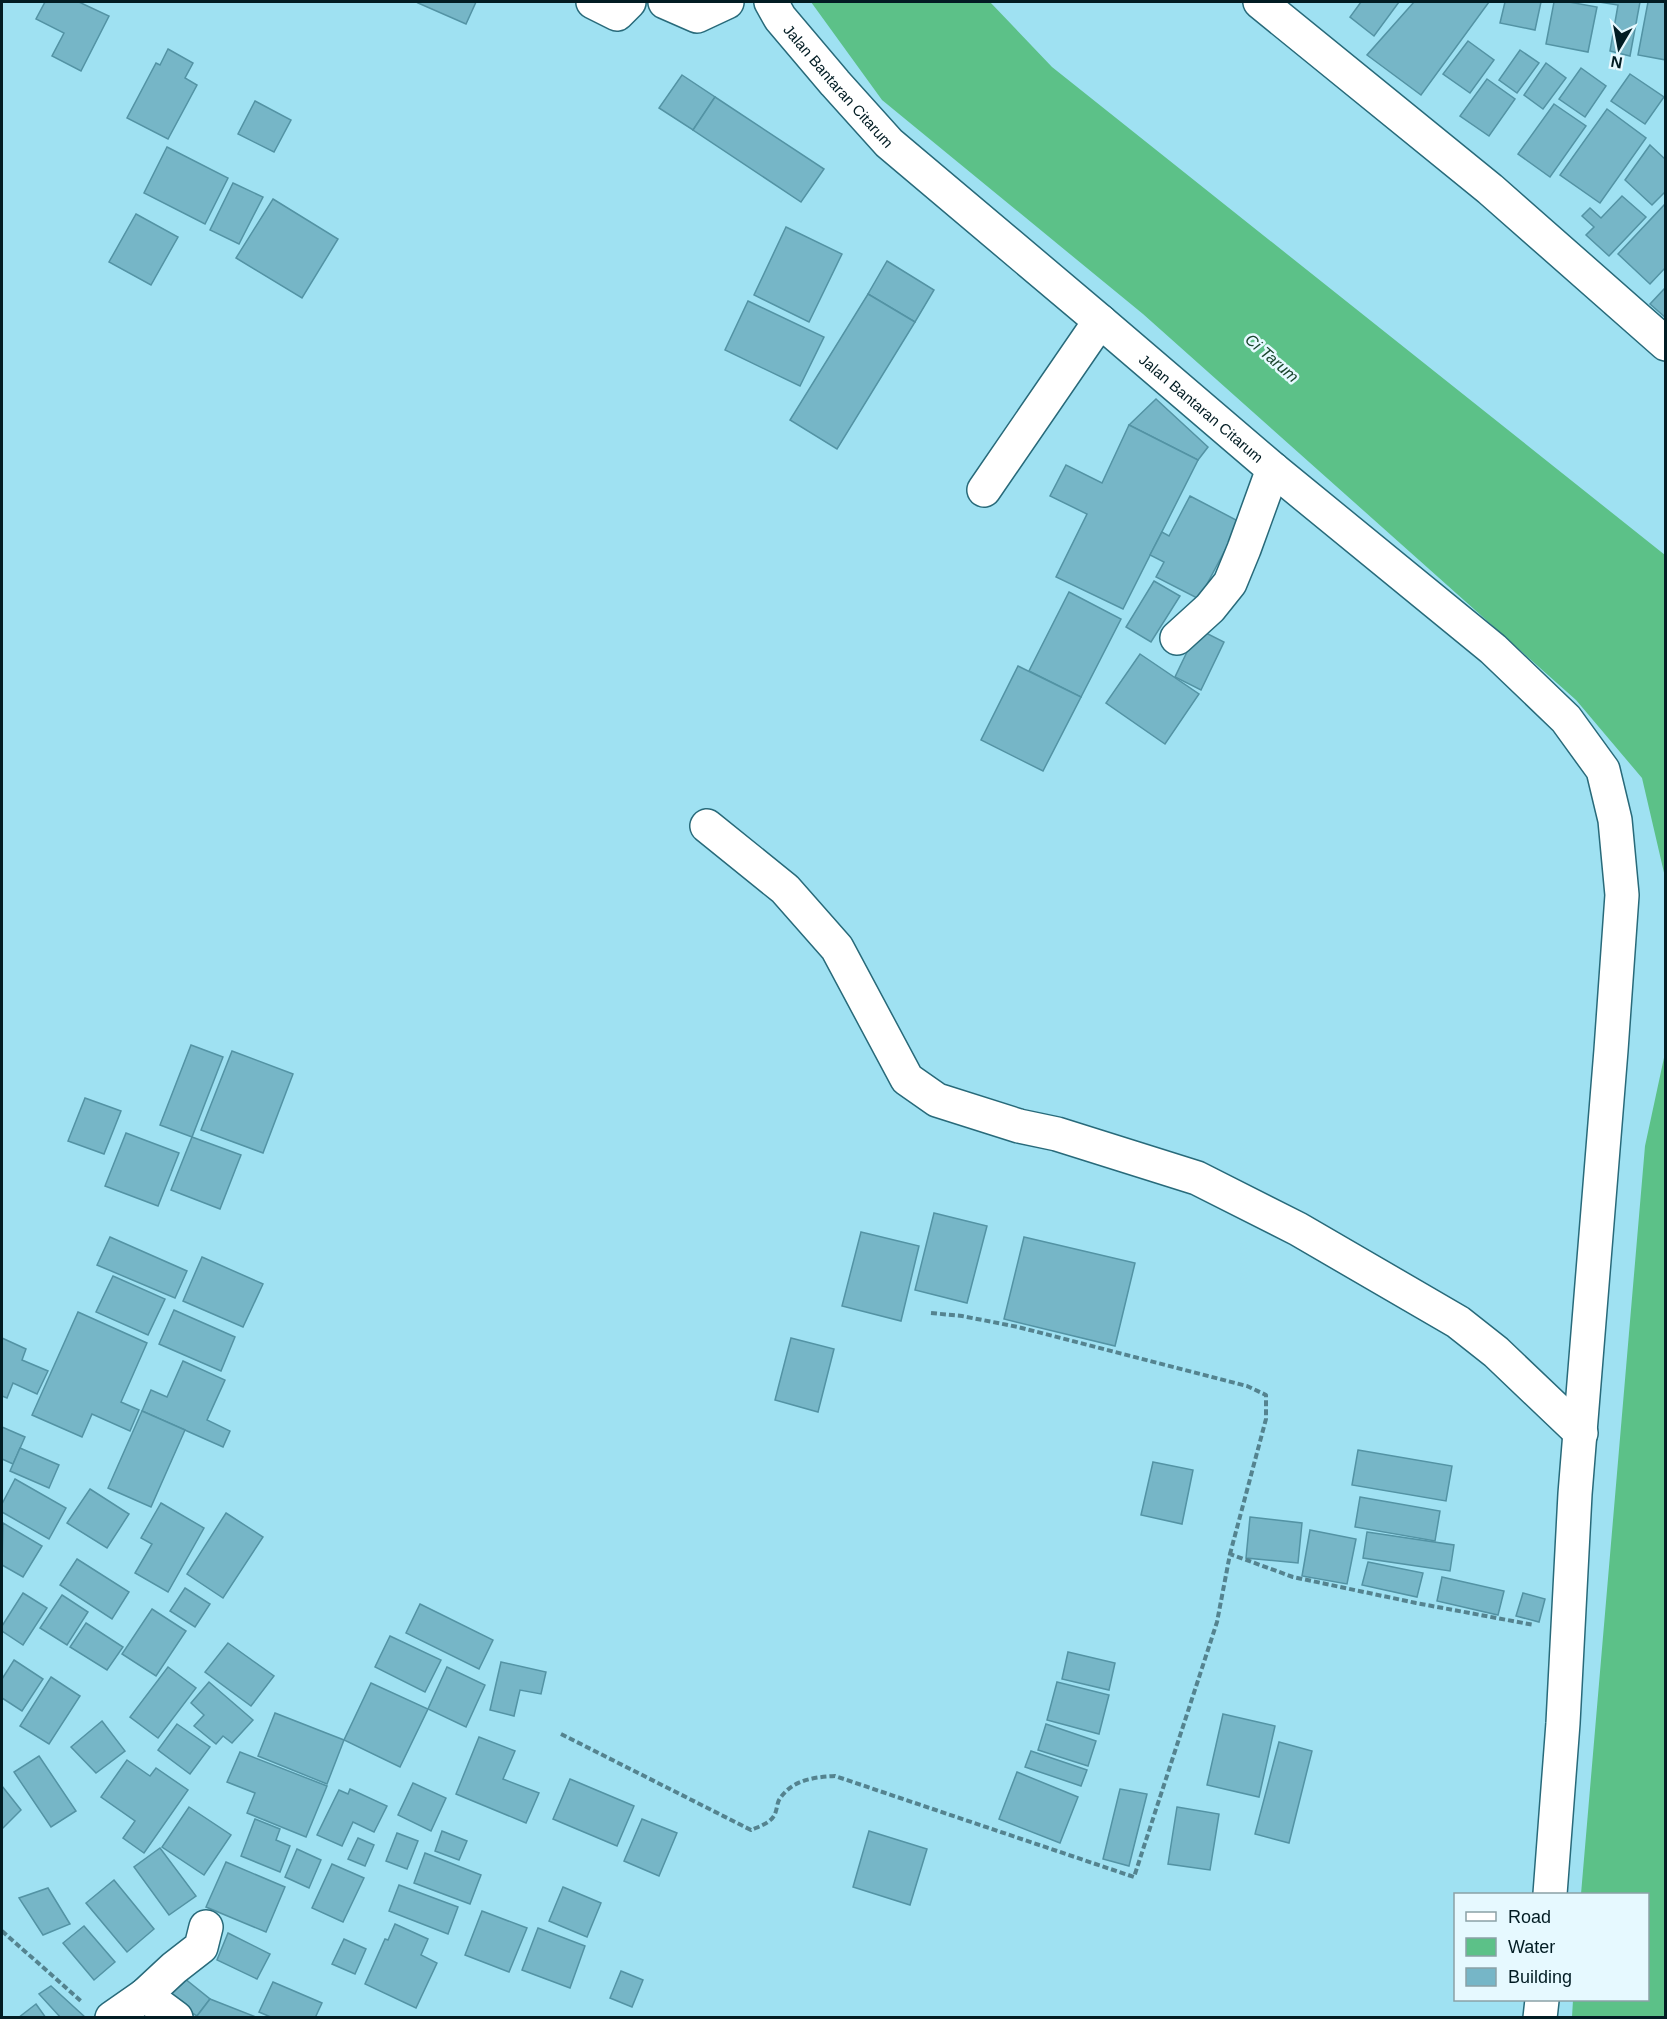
<svg xmlns="http://www.w3.org/2000/svg" width="1667" height="2019" font-family="Arial,sans-serif">
<rect width="100%" height="100%" fill="#9fe1f2"/>
<g fill="#5cc188">
<polygon points="811,2 990,2 1052,67 1665,555 1665,877 1642,778 1576,700 1143,314 882,100"/>
<polygon points="1665,1053 1665,2017 1572,2017 1573,2000 1648,2000 1648,1894 1581,1894 1645,1146"/>
</g>
<g fill="#76b6c7" stroke="#5393a4" stroke-width="1.5">
<polygon points="45,2 79,2 109,16 81,71 52,56 64,33 36,19"/>
<polygon points="419,2 476,2 466,24 418,3"/>
<polygon points="1361,2 1399,2 1374,36 1350,17"/>
<polygon points="1414,2 1489,2 1421,95 1367,55"/>
<polygon points="1505,2 1541,2 1535,30 1500,23"/>
<polygon points="1554,2 1569,2 1597,7 1588,52 1546,44"/>
<polygon points="1599,2 1640,2 1630,56 1610,51 1618,5"/>
<polygon points="1648,2 1666,2 1666,60 1638,55"/>
<polygon points="1468,41 1494,60 1470,93 1443,74"/>
<polygon points="168,49 193,63 185,78 197,85 168,139 127,118 156,63 160,65"/>
<polygon points="1520,50 1539,63 1517,93 1499,80"/>
<polygon points="1546,63 1566,78 1543,109 1524,95"/>
<polygon points="1581,68 1606,86 1585,117 1559,99"/>
<polygon points="1630,74 1664,97 1645,124 1611,101"/>
<polygon points="682,75 715,97 693,130 659,108"/>
<polygon points="1487,79 1515,99 1489,136 1460,116"/>
<polygon points="715,97 824,169 801,202 693,130"/>
<polygon points="255,101 291,120 274,152 238,134"/>
<polygon points="1554,104 1586,126 1550,177 1518,154"/>
<polygon points="1607,109 1646,138 1600,203 1560,175"/>
<polygon points="1650,145 1666,160 1666,191 1652,205 1625,180"/>
<polygon points="167,147 228,178 205,224 144,193"/>
<polygon points="233,183 263,197 239,244 210,230"/>
<polygon points="1622,196 1646,217 1609,256 1586,235 1594,227 1582,216 1590,208 1601,218"/>
<polygon points="273,199 338,239 302,298 236,258"/>
<polygon points="1666,203 1666,267 1650,284 1618,254"/>
<polygon points="136,214 178,237 151,285 109,262"/>
<polygon points="786,227 842,254 809,322 754,295"/>
<polygon points="887,261 934,290 915,322 868,294"/>
<polygon points="1666,287 1666,318 1650,304"/>
<polygon points="868,294 915,322 837,449 790,420"/>
<polygon points="748,301 824,337 800,386 725,350"/>
<polygon points="1156,399 1208,447 1198,460 1129,425"/>
<polygon points="1129,425 1198,460 1123,609 1056,577 1087,514 1050,496 1066,465 1102,483"/>
<polygon points="1190,496 1240,522 1199,599 1156,577 1164,562 1150,555 1162,532 1169,536"/>
<polygon points="1154,581 1180,596 1151,642 1126,627"/>
<polygon points="1069,592 1121,619 1081,697 1029,671"/>
<polygon points="1198,629 1224,642 1201,690 1175,677"/>
<polygon points="1140,654 1199,694 1165,744 1106,703"/>
<polygon points="1018,666 1081,697 1043,771 981,740"/>
<polygon points="191,1045 223,1057 192,1137 160,1125"/>
<polygon points="232,1051 293,1074 263,1153 201,1130"/>
<polygon points="85,1098 121,1111 104,1154 68,1141"/>
<polygon points="126,1133 179,1153 158,1206 105,1186"/>
<polygon points="192,1137 241,1155 220,1209 171,1190"/>
<polygon points="934,1213 987,1226 967,1303 915,1290"/>
<polygon points="861,1232 919,1246 901,1321 842,1306"/>
<polygon points="110,1237 187,1271 175,1298 97,1265"/>
<polygon points="1024,1237 1135,1263 1115,1346 1004,1319"/>
<polygon points="202,1257 263,1284 243,1327 183,1301"/>
<polygon points="113,1276 165,1299 148,1335 96,1312"/>
<polygon points="174,1310 235,1337 221,1371 159,1344"/>
<polygon points="78,1312 147,1343 121,1402 139,1410 130,1431 92,1414 82,1437 32,1415"/>
<polygon points="2,1338 26,1349 22,1360 48,1371 37,1394 13,1383 7,1398 2,1396"/>
<polygon points="791,1338 834,1349 818,1412 775,1400"/>
<polygon points="183,1361 225,1380 207,1420 230,1431 223,1447 142,1411 151,1390 167,1397"/>
<polygon points="142,1411 185,1430 151,1507 108,1488"/>
<polygon points="2,1427 25,1437 13,1464 2,1459"/>
<polygon points="20,1448 59,1465 49,1488 10,1471"/>
<polygon points="1358,1450 1452,1466 1446,1501 1352,1485"/>
<polygon points="1153,1462 1193,1470 1182,1524 1141,1515"/>
<polygon points="15,1479 66,1508 49,1539 2,1512 2,1504"/>
<polygon points="90,1489 129,1514 107,1548 67,1523"/>
<polygon points="1360,1497 1440,1511 1435,1541 1355,1527"/>
<polygon points="161,1503 204,1528 168,1592 135,1573 152,1544 141,1538"/>
<polygon points="226,1513 263,1537 223,1598 187,1574"/>
<polygon points="1250,1517 1302,1523 1298,1563 1246,1558"/>
<polygon points="3,1523 42,1546 23,1577 2,1565"/>
<polygon points="1310,1530 1356,1539 1347,1584 1302,1576"/>
<polygon points="1367,1532 1454,1545 1450,1571 1363,1558"/>
<polygon points="77,1559 129,1592 112,1619 60,1585"/>
<polygon points="1368,1562 1423,1573 1417,1597 1362,1585"/>
<polygon points="1442,1577 1504,1591 1498,1615 1437,1601"/>
<polygon points="185,1588 210,1604 195,1627 170,1611"/>
<polygon points="23,1593 47,1608 23,1645 2,1631 2,1626"/>
<polygon points="1523,1593 1545,1599 1539,1622 1516,1616"/>
<polygon points="62,1595 88,1612 67,1645 40,1628"/>
<polygon points="420,1604 493,1640 479,1669 406,1633"/>
<polygon points="152,1609 186,1631 156,1676 122,1654"/>
<polygon points="86,1623 123,1647 107,1670 70,1647"/>
<polygon points="390,1636 441,1660 425,1692 375,1667"/>
<polygon points="228,1643 274,1676 251,1706 205,1672"/>
<polygon points="1068,1652 1115,1663 1109,1690 1062,1679"/>
<polygon points="14,1660 43,1679 22,1711 2,1698 2,1679"/>
<polygon points="501,1662 546,1672 541,1694 520,1690 514,1716 490,1710"/>
<polygon points="168,1667 196,1688 158,1738 130,1717"/>
<polygon points="447,1667 485,1685 466,1727 428,1709"/>
<polygon points="51,1677 80,1696 49,1744 20,1726"/>
<polygon points="209,1682 253,1720 232,1743 223,1736 216,1744 194,1726 204,1715 191,1703"/>
<polygon points="1057,1682 1109,1695 1099,1734 1047,1720"/>
<polygon points="371,1683 428,1709 400,1767 344,1740"/>
<polygon points="275,1713 344,1740 327,1784 258,1756"/>
<polygon points="1223,1714 1275,1726 1259,1797 1207,1785"/>
<polygon points="102,1721 125,1751 96,1773 71,1747"/>
<polygon points="177,1724 210,1747 190,1774 158,1750"/>
<polygon points="1046,1724 1096,1741 1088,1766 1038,1750"/>
<polygon points="479,1737 515,1751 503,1779 539,1793 526,1823 456,1794"/>
<polygon points="1279,1742 1312,1751 1289,1843 1255,1834"/>
<polygon points="1031,1751 1087,1770 1081,1786 1025,1767"/>
<polygon points="240,1752 327,1786 306,1837 247,1813 255,1793 227,1782"/>
<polygon points="39,1756 76,1811 51,1827 14,1772"/>
<polygon points="127,1760 150,1776 156,1768 188,1790 144,1853 123,1838 135,1821 101,1797"/>
<polygon points="1017,1772 1078,1797 1060,1843 999,1819"/>
<polygon points="570,1779 634,1806 617,1846 553,1819"/>
<polygon points="413,1783 446,1798 431,1831 398,1815"/>
<polygon points="2,1786 21,1810 2,1829"/>
<polygon points="350,1789 387,1806 374,1832 353,1822 342,1846 317,1835 339,1790 348,1794"/>
<polygon points="1120,1789 1147,1794 1129,1866 1103,1859"/>
<polygon points="189,1807 231,1835 204,1875 162,1847"/>
<polygon points="1177,1807 1219,1814 1210,1870 1168,1864"/>
<polygon points="255,1819 280,1829 276,1840 290,1846 280,1872 241,1856"/>
<polygon points="642,1819 677,1833 659,1876 624,1861"/>
<polygon points="442,1831 467,1841 459,1860 435,1851"/>
<polygon points="869,1831 927,1849 910,1905 853,1887"/>
<polygon points="397,1833 418,1841 407,1869 386,1861"/>
<polygon points="358,1838 374,1845 365,1866 348,1859"/>
<polygon points="160,1848 196,1896 169,1915 134,1867"/>
<polygon points="297,1849 321,1860 309,1888 285,1877"/>
<polygon points="425,1853 481,1875 470,1904 414,1883"/>
<polygon points="226,1862 285,1887 266,1932 206,1907"/>
<polygon points="332,1864 364,1878 343,1922 312,1908"/>
<polygon points="114,1880 154,1929 127,1952 86,1903"/>
<polygon points="399,1885 458,1907 448,1934 389,1911"/>
<polygon points="563,1887 601,1903 587,1937 549,1921"/>
<polygon points="48,1888 70,1924 43,1935 19,1898"/>
<polygon points="482,1911 527,1928 509,1972 465,1955"/>
<polygon points="395,1924 428,1939 421,1955 437,1963 416,2008 365,1984 385,1939 388,1940"/>
<polygon points="84,1926 115,1962 94,1980 63,1943"/>
<polygon points="538,1928 585,1946 570,1988 522,1970"/>
<polygon points="228,1933 270,1954 257,1979 217,1960"/>
<polygon points="344,1939 366,1949 355,1974 332,1964"/>
<polygon points="174,1970 210,1999 197,2016 160,1994"/>
<polygon points="621,1971 643,1980 632,2007 610,1998"/>
<polygon points="273,1982 322,2003 315,2018 273,2018 259,2012"/>
<polygon points="51,1986 86,2018 61,2018 39,1994"/>
<polygon points="210,1999 256,2017 256,2018 199,2018 197,2016"/>
<polygon points="36,2004 46,2018 18,2018"/>
</g>
<g fill="none" stroke-linecap="round" stroke-linejoin="round">
<g stroke="#286a7a" stroke-width="36">
<g id="minor">
<polyline points="593,2 617,14 629,2"/>
<polyline points="665,2 697,16 727,2"/>
<path id="s1" d="M771,2L780,18L835,83L889,143L1100,321L1273,469L1493,649L1566,719L1603,770L1615,820L1622,895L1611,1050L1575,1494L1563,1723L1550,1894"/>
<polyline points="1260,2 1490,189 1666,344"/>
<polyline points="984,490 1100,321"/>
<polyline points="1177,638 1210,608 1230,583 1244,549 1273,469"/>
<polyline points="707,826 785,889 837,948 907,1079 937,1100 1019,1126 1057,1134 1197,1178 1298,1229 1458,1322 1496,1352 1581,1433"/>
<polyline points="145,1995 176,2018"/>
<polyline points="112,2018 145,1995 174,1968 201,1947 206,1927"/>
<polyline points="1540,2018 1542,2000"/>
</g>
</g>
<g stroke="#54838f" stroke-width="4" stroke-dasharray="6 3" stroke-linecap="butt">
<polyline points="931,1313 962,1316 1018,1327 1247,1386 1266,1395 1266,1419 1230,1554"/>
<path d="M561,1734L751,1830C760,1826 771,1823 775,1814C777,1809 777,1804 779,1800C791,1780 814,1777 835,1776L1134,1877L1217,1622L1230,1554L1293,1577L1416,1603L1534,1625"/>
<polyline points="2,1931 81,2001"/>
</g>
<use href="#minor" stroke="#fff" stroke-width="33"/>
</g>
<g text-anchor="middle" dominant-baseline="central" stroke-width="5" stroke-linejoin="round" paint-order="stroke">
<g font-size="15" fill="#021c23" stroke="#e6f9ff">
<text stroke="none"><textPath href="#s1" startOffset="108">Jalan Bantaran Citarum</textPath></text>
<text stroke="none"><textPath href="#s1" startOffset="594">Jalan Bantaran Citarum</textPath></text>
</g>
<g font-size="16" font-style="italic" fill="#1b452d" stroke="#e6f9ff">
<text transform="translate(1272 358) rotate(41)">Ci Tarum</text>
</g>
</g>
<rect width="1667" height="2019" fill="none" stroke="#021c23" stroke-width="6"/>
<rect x="1454" y="1893" width="195" height="108" fill="#e6f9ff" stroke="#8ba1a7" stroke-width="1.5"/>
<rect x="1466" y="1912" width="30" height="9" fill="#ffffff" stroke="#8ba1a7" stroke-width="1.5"/>
<text x="1508" y="1923" font-size="18" fill="#021c23">Road</text>
<rect x="1466" y="1938" width="30" height="18" fill="#5cc188" stroke="#8ba1a7" stroke-width="1.5"/>
<text x="1508" y="1953" font-size="18" fill="#021c23">Water</text>
<rect x="1466" y="1968" width="30" height="18" fill="#76b6c7" stroke="#8ba1a7" stroke-width="1.5"/>
<text x="1508" y="1983" font-size="18" fill="#021c23">Building</text>
<g transform="translate(1619 48) rotate(190)" stroke="#e6f9ff" stroke-width="4.5" paint-order="stroke">
<path d="M0-4.5L10 22L0 15L-10 22Z" fill="#021c23"/>
<text y="-9" font-size="16" font-weight="bold" text-anchor="middle" fill="#021c23">N</text>
</g>
</svg>
